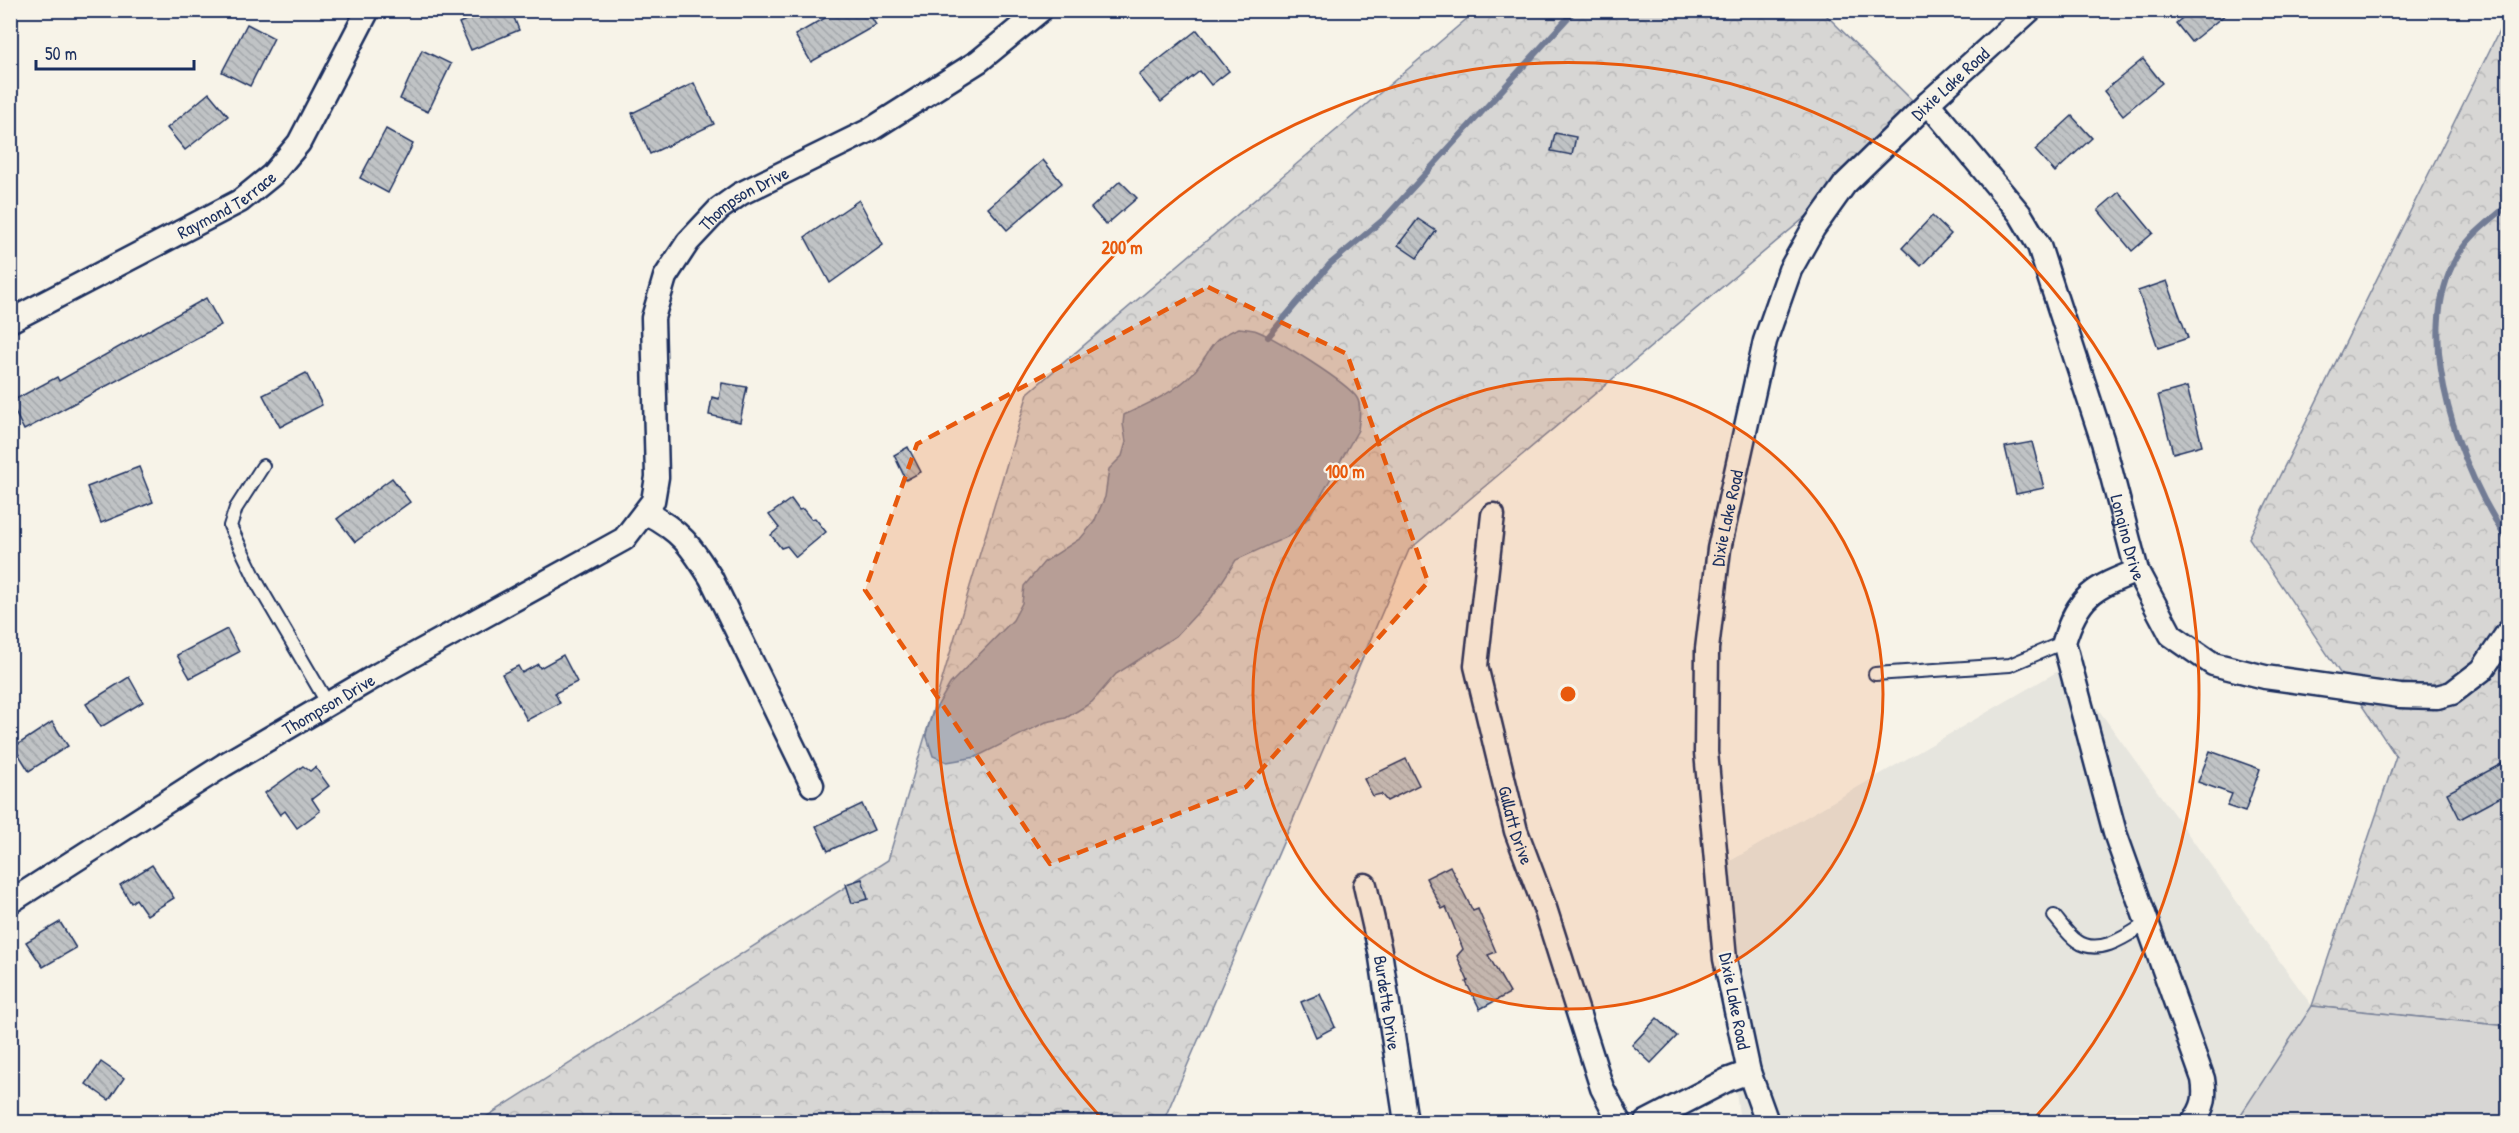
<svg xmlns="http://www.w3.org/2000/svg" width="2519" height="1133" font-family="'Patrick Hand',sans-serif">
<defs>
<pattern id="forest-crowns" width="20" height="18" patternUnits="userSpaceOnUse" patternTransform="scale(1.5)"><rect width="20" height="18" fill="#d7d6d4"/><path d="M2 6a3 3 0 1 1 6 0M12 15a3 3 0 1 1 6 0" fill="none" stroke="#b8b8b8"/></pattern>
<pattern id="building-back-hatch" width="6" height="6" patternUnits="userSpaceOnUse" patternTransform="scale(1.5)"><rect width="6" height="6" fill="#c0c3c5"/><path d="M-1 5l2 2M0 0l6 6M5-1l2 2" fill="none" stroke="#a4a8ac"/></pattern>
</defs>
<rect width="100%" height="100%" fill="#f7f3e8"/>
<filter id="ink" filterUnits="userSpaceOnUse"><feTurbulence type="fractalNoise" baseFrequency=".0167" numOctaves="2"/><feDisplacementMap in="SourceGraphic" scale="12" xChannelSelector="R" yChannelSelector="G"/><feConvolveMatrix kernelMatrix="1 2 1 2 8 2 1 2 1" color-interpolation-filters="sRGB"/></filter>
<g filter="url(#ink)">
<polygon fill="#e6e5de" points="2067,666 2312,1006 2236,1122 1740,1122 1708,874"/>
<g fill="url(#forest-crowns)" stroke="#798299" stroke-width="1.5">
<polygon points="1476,11 1822,11 1927,115 1409,550 1163,1122 478,1122 888,860 1028,393"/>
<polygon points="2508,13 2508,1026 2312,1006 2396,756 2249,538"/>
</g>
<polygon fill="#d7d6d4" stroke="#798299" stroke-width="1.5" points="2312,1006 2508,1026 2508,1122 2236,1122"/>
<path fill="#acb0b9" stroke="#727c95" stroke-width="1.5" d="M1239,328C1245,329 1252,329 1257,331C1275,338 1348,383 1357,398C1362,406 1359,421 1358,430L1309,517L1291,535L1236,560L1212,597L1176,636L1116,674L1092,702L1066,718L1046,722L976,757L947,762L933,756L926,734L932,715L950,684L1013,620L1022,603L1024,586L1044,562L1081,538L1094,522L1105,497L1109,469L1122,456L1126,442L1123,424L1124,415C1149,403 1174,393 1193,373C1213,351 1206,341 1239,328Z"/>
<g fill="none" stroke-linecap="round" stroke-linejoin="round">
<g stroke="#727c95" stroke-width="6">
<path d="M2508,205C2488,223 2465,238 2453,264C2414,345 2461,471 2508,540"/>
<polyline points="1268,337 1330,264 1384,219 1575,10"/>
</g>
</g>
<g fill="url(#building-back-hatch)" stroke="#1b2f5e" stroke-width="1.5">
<polygon points="488,10 511,10 519,30 471,50 459,23"/>
<polygon points="839,10 867,10 876,25 811,62 795,35"/>
<polygon points="2192,10 2231,10 2191,42 2176,23"/>
<polygon points="247,24 274,38 250,86 222,72"/>
<polygon points="1197,30 1229,71 1211,85 1200,71 1161,102 1139,75"/>
<polygon points="422,50 451,64 428,112 400,99"/>
<polygon points="2143,59 2162,83 2123,115 2104,91"/>
<polygon points="694,83 714,124 650,154 632,113"/>
<polygon points="209,93 228,116 185,150 167,128"/>
<polygon points="2072,116 2092,138 2055,172 2035,150"/>
<polygon points="386,129 413,144 388,193 360,178"/>
<polygon points="1555,133 1576,137 1572,155 1551,151"/>
<polygon points="1043,160 1062,183 1007,230 988,208"/>
<polygon points="1120,181 1137,198 1106,225 1091,208"/>
<polygon points="2119,192 2153,233 2132,251 2098,210"/>
<polygon points="859,200 883,245 830,283 805,237"/>
<polygon points="1932,216 1951,234 1921,266 1902,248"/>
<polygon points="1418,219 1436,231 1417,258 1398,245"/>
<polygon points="2167,281 2188,338 2158,348 2138,291"/>
<polygon points="206,298 221,325 24,430 10,402 57,377 59,381"/>
<polygon points="306,373 322,405 280,427 263,395"/>
<polygon points="722,383 747,387 740,422 709,415 712,397 719,399"/>
<polygon points="2187,387 2202,445 2173,453 2158,395"/>
<polygon points="2032,442 2044,488 2016,494 2005,447"/>
<polygon points="908,447 921,472 906,480 894,455"/>
<polygon points="139,467 153,502 101,523 87,487"/>
<polygon points="392,478 410,502 355,542 337,519"/>
<polygon points="791,499 799,510 803,509 811,519 815,518 826,532 796,557 787,546 781,548 771,535 779,528 769,515"/>
<polygon points="227,629 239,652 190,678 177,655"/>
<polygon points="563,655 577,682 555,693 560,703 527,720 502,674 518,666 522,673 538,664 540,668"/>
<polygon points="129,677 143,702 101,727 86,704"/>
<polygon points="52,722 68,746 29,771 14,747"/>
<polygon points="2210,751 2260,769 2245,812 2227,806 2232,794 2198,782"/>
<polygon points="1406,759 1419,785 1387,801 1381,794 1373,796 1364,779"/>
<polygon points="2503,763 2508,773 2508,793 2460,819 2447,793"/>
<polygon points="303,766 310,771 315,767 329,786 312,799 320,811 297,828 285,811 280,815 265,793"/>
<polygon points="862,804 874,830 828,851 816,826"/>
<polygon points="152,865 174,898 147,915 136,899 131,903 120,885"/>
<polygon points="1450,866 1473,911 1478,909 1496,952 1488,955 1510,993 1480,1009 1466,982 1468,981 1457,956 1463,949 1446,907 1442,909 1426,878"/>
<polygon points="862,879 868,899 852,903 846,884"/>
<polygon points="60,922 76,948 43,967 26,942"/>
<polygon points="1320,994 1335,1027 1316,1037 1301,1002"/>
<polygon points="1657,1018 1677,1036 1651,1063 1632,1045"/>
<polygon points="101,1062 124,1078 109,1100 86,1084"/>
</g>
<g fill="none" stroke-linecap="round" stroke-linejoin="round">
<g stroke="#1b2f5e" stroke-width="16">
<g id="lane">
<polyline points="263,466 236,508 230,526 259,586 328,704"/>
<polyline points="1875,674 2010,665 2064,642"/>
<path d="M2054,916C2061,924 2068,935 2077,941C2099,957 2128,935 2147,923"/>
</g>
</g>
<g stroke="#1b2f5e" stroke-width="27">
<g id="street">
<path id="s1" d="M1928,103L2020,214L2039,246L2103,442L2137,571L2171,635L2213,664L2265,677L2400,696L2437,697L2452,693L2482,670L2508,632"/>
<path id="s2" d="M10,321L240,201L272,175L299,143L368,10"/>
<path d="M646,513C681,531 691,546 711,578L812,785"/>
<path id="s3" d="M1493,515L1476,666L1516,831L1545,908L1602,1088L1620,1122"/>
<path d="M2137,571C2094,588 2078,595 2064,642L2115,833L2203,1079C2206,1097 2204,1108 2193,1122"/>
<path id="s4" d="M1365,885L1380,951L1406,1122"/>
<path id="s5" d="M10,902L224,765L379,674L624,539L653,501L657,477L653,318L665,277L688,242L719,209L740,194L870,130L979,61L1041,10"/>
<polyline points="1646,1122 1727,1080 1749,1072"/>
<path id="s6" d="M1767,1122L1749,1072L1725,959L1706,752L1707,649L1719,549L1765,341L1790,270L1813,229L1845,184L1928,103L2030,10"/>
</g>
</g>
<use href="#lane" stroke="#f7f3e8" stroke-width="12"/>
<use href="#street" stroke="#f7f3e8" stroke-width="22"/>
</g>
</g>
<path fill="#e8590c" fill-opacity="0.2" stroke="#e8590c" stroke-width="4.5" stroke-dasharray="12 8" stroke-linejoin="round" d="M1208,287L1347,354L1428,582L1246,787L1050,864L865,590L917,444Z"/>
<circle cx="1568" cy="694" r="315" fill="#e8590c" fill-opacity=".12"/>
<g fill="none" stroke="#e8590c" stroke-width="3">
<circle cx="1568" cy="694" r="315"/>
<path d="M1103 1120A631 631 0 1 1 2033 1120"/>
</g>
<g text-anchor="middle" dominant-baseline="central" stroke-width="4.5" stroke-linejoin="round" paint-order="stroke">
<g font-size="18" fill="#1b2f5e" stroke="#f7f3e8">
<text stroke="none"><textPath href="#s6" startOffset="1116">Dixie Lake Road</textPath></text>
<text stroke="none"><textPath href="#s5" startOffset="1101">Thompson Drive</textPath></text>
<text stroke="none"><textPath href="#s2" startOffset="246">Raymond Terrace</textPath></text>
<text stroke="none"><textPath href="#s6" startOffset="612">Dixie Lake Road</textPath></text>
<text stroke="none"><textPath href="#s1" startOffset="486">Longino Drive</textPath></text>
<text stroke="none"><textPath href="#s5" startOffset="375">Thompson Drive</textPath></text>
<text stroke="none"><textPath href="#s3" startOffset="316">Gullatt Drive</textPath></text>
<text transform="translate(1735 1001) rotate(79)">Dixie Lake Road</text>
<text stroke="none"><textPath href="#s4" startOffset="120">Burdette Drive</textPath></text>
</g>
</g>
<circle cx="1568" cy="694" r="9" fill="#e8590c" stroke="#f7f3e8" stroke-width="3"/>
<g font-size="18" text-anchor="middle" font-weight="bold" fill="#e8590c" stroke="#f7f3e8" stroke-width="4.5" stroke-linejoin="round" paint-order="stroke">
<text x="1122" y="254">200 m</text>
<text x="1345" y="478">100 m</text>
</g>
<rect width="2519" height="1133" fill="none" stroke="#f7f3e8" stroke-width="36"/>
<rect x="18" y="18" width="2483" height="1097" fill="none" stroke="#1b2f5e" stroke-width="2" filter="url(#ink)"/>
<path d="M36 60v9h158v-9" fill="none" stroke="#1b2f5e" stroke-width="3"/>
<text x="45" y="60" font-size="18" fill="#1b2f5e" stroke="#f7f3e8" stroke-width="4.5" paint-order="stroke">50 m</text>
</svg>
